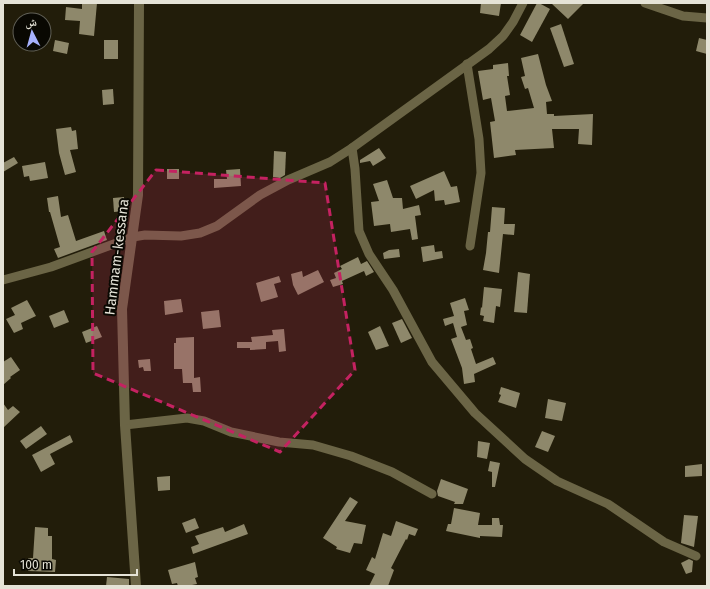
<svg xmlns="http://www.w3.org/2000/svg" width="710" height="589" font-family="'Fira Sans','Noto Naskh Arabic',sans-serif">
<rect width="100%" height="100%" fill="#221d0a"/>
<g fill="#8e886b">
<polygon points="82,3 97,3 94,36 79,34 80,21 65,20 66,7 82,9"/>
<polygon points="481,3 501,3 499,16 480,13"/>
<polygon points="537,3 539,3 550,9 532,42 520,35"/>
<polygon points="551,3 584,3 568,19"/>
<polygon points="561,24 574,64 564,67 550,28"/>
<polygon points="699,38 707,40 707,54 696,51"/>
<polygon points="55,40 69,43 67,54 53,51"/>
<rect x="104" y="40" width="14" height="19"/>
<polygon points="538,54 546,85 552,101 546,102 547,114 554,114 554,116 593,114 592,145 578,144 579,129 552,129 554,148 515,150 516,155 494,158 490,122 495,121 491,98 483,100 478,71 493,69 493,65 508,63 509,76 507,76 510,95 505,96 507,111 534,108 528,88 525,89 521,77 525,76 521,58"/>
<polygon points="113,89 114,104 103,105 102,90"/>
<polygon points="71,127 72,131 76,130 78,149 70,150 76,172 65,175 59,153 56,129"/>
<polygon points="379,148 386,158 373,166 370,161 360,163 360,160"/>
<polygon points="274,151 286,152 285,175 280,178 273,177"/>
<polygon points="14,157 18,163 3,172 3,163"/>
<polygon points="45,162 48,178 30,181 29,176 24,177 22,166"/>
<rect x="167" y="169" width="12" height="10"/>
<polygon points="240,169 241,186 214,188 214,179 227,179 226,170"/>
<polygon points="444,171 451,187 457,186 460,202 445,205 444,200 435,201 434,190 416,199 410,186"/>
<polygon points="387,180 393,198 402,198 403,209 419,205 421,215 415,216 418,239 412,240 410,229 391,232 390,224 374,226 371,202 379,201 373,184"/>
<polygon points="58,196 61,217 68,215 76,241 104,231 107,240 58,258 54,249 60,247 50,212 49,212 47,198"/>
<polygon points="124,197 125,211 114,212 113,198"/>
<polygon points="492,207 505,208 504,224 515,224 514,235 503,234 499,273 483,270 486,253 488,232 490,232"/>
<polygon points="434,245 435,252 442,251 443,258 423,262 421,247"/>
<polygon points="399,249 400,257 384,259 383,253 389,250"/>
<polygon points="358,257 361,264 367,261 374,272 366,276 364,271 342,281 343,284 333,287 330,280 336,278 334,273 342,269 340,266"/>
<polygon points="318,270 324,282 298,295 293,285 291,274 302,271 303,277"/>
<polygon points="518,272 530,274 527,313 514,312"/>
<polygon points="279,276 281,282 274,284 278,297 261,302 256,283"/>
<polygon points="484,287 502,289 500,307 496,306 494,323 483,321 484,316 480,315 481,307 482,308"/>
<polygon points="465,298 469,310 464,311 467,325 461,327 466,340 470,339 473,348 471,349 476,364 493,357 496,364 474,374 475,382 464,384 462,368 451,339 457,337 453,323 445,326 443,319 454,316 450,303"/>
<polygon points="181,299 183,312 165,315 164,301"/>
<polygon points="27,300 36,316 21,323 23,329 14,333 6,319 15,315 11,308"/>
<polygon points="64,310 69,322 54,328 49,316"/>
<polygon points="219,310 221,327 203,329 201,312"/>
<polygon points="402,319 412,338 401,343 392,323"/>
<polygon points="97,326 102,337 86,343 82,332"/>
<polygon points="380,326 389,346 376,350 368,332"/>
<polygon points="284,329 286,351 279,352 278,341 266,342 266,349 250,350 250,348 237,348 237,342 252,342 251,337 273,335 272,330"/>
<polygon points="194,337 194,378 200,377 201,392 193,392 192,383 183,383 182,369 174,369 174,343 176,343 176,338"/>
<polygon points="11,357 20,370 10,377 11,378 3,385 3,362"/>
<polygon points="150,359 151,371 144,371 143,367 139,368 138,360"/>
<polygon points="501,387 520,393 516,408 498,402 501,395 499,394"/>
<polygon points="548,399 566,403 562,421 545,418"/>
<polygon points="3,403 8,410 13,406 20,412 3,428"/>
<polygon points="41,426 47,434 26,449 20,441"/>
<polygon points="542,431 555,436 548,452 535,447"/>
<polygon points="70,435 73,442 50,454 55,464 41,472 32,455"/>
<polygon points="478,441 490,443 487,459 477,457"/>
<polygon points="490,461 500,463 495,487 492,487 492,472 488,471"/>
<polygon points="702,464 702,476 685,477 685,466"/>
<polygon points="170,476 170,490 158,491 157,477"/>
<polygon points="441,479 468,489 463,504 454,504 455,502 438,496 437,491"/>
<polygon points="350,497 358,502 345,521 366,525 362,544 354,543 350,553 336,549 337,547 323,538"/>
<polygon points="454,508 480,513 478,525 492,525 492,518 499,518 500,525 503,525 502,537 480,536 480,538 446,531 448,524 451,524"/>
<polygon points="684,515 698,516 694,547 681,543"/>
<polygon points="195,518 199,528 186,533 182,523"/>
<polygon points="396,521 418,529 415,536 409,534 407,540 406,539 391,568 394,570 388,586 369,586 375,574 366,570 372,557 375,559 383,533 391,536"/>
<polygon points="244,524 248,534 193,554 191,547 199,544 195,536 223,527 225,532"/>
<polygon points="35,527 48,528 48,536 52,536 52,559 56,560 55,572 28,571 28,558 33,558"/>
<polygon points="689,559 693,561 692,572 686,574 681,563"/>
<polygon points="195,562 198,577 195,578 197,584 187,586 178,586 177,583 172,584 168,570"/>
<polygon points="107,577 129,579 129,586 106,586"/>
</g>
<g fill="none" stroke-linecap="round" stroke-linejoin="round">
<g stroke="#6b6546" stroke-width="9">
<polyline points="645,3 683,16 707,18"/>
<polyline points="467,64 479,139 481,173 470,246"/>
<polyline points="352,148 355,169 359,231 369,254 393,290 432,362 475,413 525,459 557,481 608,504 664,542 696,556"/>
<polyline points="3,280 51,267 133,237 145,235 181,236 200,233 217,226 260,195 288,180 330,162 352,148 489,49 503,36 513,22 523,3"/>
<polyline points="125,425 187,418 204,421 231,432 279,442 313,445 351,456 392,472 432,494"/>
</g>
<polyline stroke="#6b6546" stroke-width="10" points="136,586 125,425 122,309 138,195 139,3"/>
</g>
<path fill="#c42261" fill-opacity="0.2" stroke="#c42261" stroke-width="3" stroke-dasharray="8 5" stroke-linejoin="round" d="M156,170L325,183L355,370L280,452L93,373L92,252Z"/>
<g text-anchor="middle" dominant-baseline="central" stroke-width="4" stroke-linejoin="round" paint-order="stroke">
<g font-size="14" fill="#e5e3d7" stroke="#090802">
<text transform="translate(117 257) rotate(-83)">Hammam-kessana</text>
</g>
</g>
<rect width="710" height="589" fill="none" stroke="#e5e3d7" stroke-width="8"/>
<g transform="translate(32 32) rotate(354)"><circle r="19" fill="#090802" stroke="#616057"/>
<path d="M0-3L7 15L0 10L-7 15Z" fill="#a6b1fc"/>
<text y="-6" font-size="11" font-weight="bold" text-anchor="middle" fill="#e5e3d7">ش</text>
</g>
<path d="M14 569v6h123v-6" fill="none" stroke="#e5e3d7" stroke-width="2"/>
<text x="20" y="569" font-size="12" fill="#e5e3d7" stroke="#090802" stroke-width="3" paint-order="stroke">100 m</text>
</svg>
